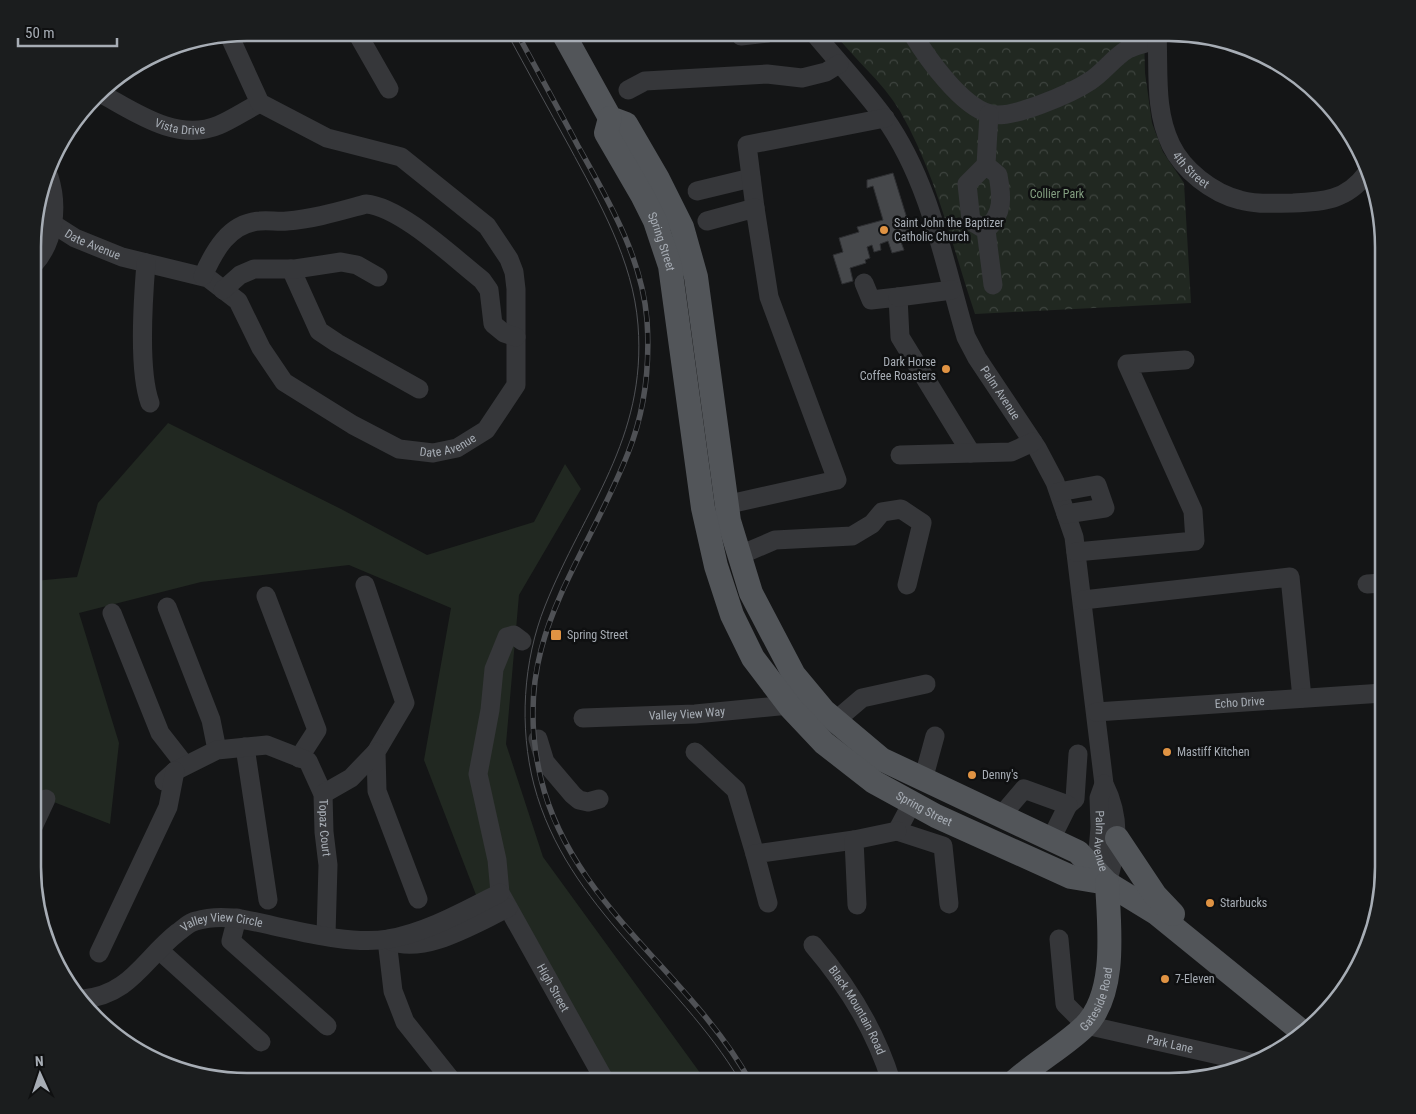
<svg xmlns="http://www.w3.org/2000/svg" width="1416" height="1114" font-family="'Roboto Condensed',sans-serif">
<defs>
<pattern id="forest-crowns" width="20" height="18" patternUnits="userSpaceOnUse" patternTransform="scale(1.25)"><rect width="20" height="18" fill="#212821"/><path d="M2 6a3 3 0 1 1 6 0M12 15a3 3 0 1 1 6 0" fill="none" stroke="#3e443f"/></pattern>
</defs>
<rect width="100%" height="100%" fill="#141516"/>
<polygon fill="#212821" points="168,423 341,509 427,555 534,522 565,464 581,489 519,595 506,744 543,857 706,1081 597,1081 500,893 478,900 424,760 451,608 349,565 201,582 79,613 119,743 110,824 46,799 33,810 34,581 77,577 98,503"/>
<path fill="url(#forest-crowns)" d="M834,33H1144L1145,73L1152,123L1163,152L1184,183L1191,303L975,314C952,246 936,174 900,111C882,81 855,60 834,33Z"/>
<polygon fill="#46484b" stroke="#2e2f32" points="893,173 913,238 901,242 904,250 892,253 888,241 880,244 881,250 874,252 872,245 867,247 870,258 865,260 866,263 850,268 853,281 842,284 833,255 843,252 839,238 859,232 857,227 883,220 873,186 867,188 867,180"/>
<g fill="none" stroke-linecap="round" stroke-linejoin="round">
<g stroke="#36373a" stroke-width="19">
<polyline points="357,33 389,89"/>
<path id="s1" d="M814,33C837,61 863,88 884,117C930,181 944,263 966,337L977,358L1037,448L1055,482L1074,537L1104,784C1121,818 1118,847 1107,883"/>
<path d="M912,33C927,58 961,106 990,114C1011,120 1072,93 1090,81C1104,72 1114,57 1128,49C1136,45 1148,43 1157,39"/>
<path id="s2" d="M1157,33C1159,71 1154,110 1171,145C1183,170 1212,193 1240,200C1257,205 1275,203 1293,203C1323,202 1347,200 1366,174"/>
<polyline points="741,36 768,33"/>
<polyline points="628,90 645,81 767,74 802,78 826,72 839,64"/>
<path id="s3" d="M100,93C135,112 177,143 219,125C233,119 246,110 260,103"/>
<path d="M986,165L998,175C1002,197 1004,213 986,230L971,221L967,184L986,165L989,114"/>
<polyline points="697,191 751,178"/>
<polyline points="755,208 747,145 885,118"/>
<polyline points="707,221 755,208 769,297 837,480 725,505"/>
<path id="s4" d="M53,224L75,238L122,257L208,278L238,301L261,348L284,382L353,425L399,449L433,453L457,448L486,430L516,385V289L514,272L509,259L487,226L401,157L327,138L260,103L229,35"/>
<polyline points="986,230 993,285"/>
<path d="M146,263C143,300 138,370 150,403"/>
<path d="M34,264C55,241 58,205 49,177"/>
<polyline points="291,269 319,331 337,343 419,389"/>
<path d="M203,276C214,251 229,223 260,221C269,220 278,222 287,221C314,219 340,211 366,204C401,207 454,258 482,280L489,290L493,324L504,333L516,337"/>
<polyline points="864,283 871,300 898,297 900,337 971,453"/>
<polyline points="223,290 240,275 254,269 295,269 341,262 357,265 378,277"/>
<polyline points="898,297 952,290"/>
<polyline points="900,455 1011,452 1033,442"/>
<polyline points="1059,492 1097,485 1105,508 1066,514"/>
<polyline points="1076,552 1195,541 1193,511 1127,364 1185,360"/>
<polyline points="740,555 775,540 852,536 872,524 882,512 901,509 922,523 907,585"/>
<polyline points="1367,584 1383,583"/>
<polyline points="365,585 405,703 376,752 377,791 418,899"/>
<polyline points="266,596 317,730 299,758"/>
<polyline points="1083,600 1290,577 1302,698"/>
<polyline points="167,607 211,720 217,750"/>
<polyline points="112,613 160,733 185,765"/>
<path id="s5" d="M522,641L514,635L507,637L494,669L490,710L478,774L497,860L500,893L605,1081"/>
<path id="s6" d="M1096,712L1383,693"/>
<path id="s7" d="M583,718L695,714L789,705"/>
<polyline points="835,721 862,698 926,684"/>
<polyline points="538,739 545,762 573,795 579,800 588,802 599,799"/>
<polyline points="245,747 268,900"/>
<polyline points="695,752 736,790 755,854"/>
<polyline points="923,780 935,736"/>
<path id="s8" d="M164,781L175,771L217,750L267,745L308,761L323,794L324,832L328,865L326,935"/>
<path id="s9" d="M1104,784L1099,798L1100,827L1098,851L1107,882"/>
<polyline points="323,794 351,778 376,752"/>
<polyline points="912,803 897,831 943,846 949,904"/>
<polyline points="1068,805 1075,799 1078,754"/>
<polyline points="1001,816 1024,789 1068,805 1051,839"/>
<polyline points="33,827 46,799"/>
<polyline points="768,903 755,854 854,840"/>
<polyline points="857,905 854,840 897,831"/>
<polyline points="237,918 231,941 327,1026"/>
<path id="s10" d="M1059,939L1065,1004L1086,1025L1254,1063"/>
<polyline points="387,940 393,991 405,1022 452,1081"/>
<path d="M391,941C425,955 477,922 508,908"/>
<path id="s11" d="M813,945C848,986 875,1029 891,1081"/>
<polyline points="159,950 261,1042"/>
<polyline points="99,953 168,807 175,771"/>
<path id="s12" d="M83,999C130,995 144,959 177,933C183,929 189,922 196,921C222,913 248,920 274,926C306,933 355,945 388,939C426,933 466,910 500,893"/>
</g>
<g stroke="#525559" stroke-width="24">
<polyline points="563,33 610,118 626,124 658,179 682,227 696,277 729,521 751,593 794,675 824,711 881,759 1078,852 1107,883 1156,913 1300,1030"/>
<path id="s13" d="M610,118L606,133L642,195L655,221L670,266L703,508L716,566L732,615L753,658L791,708L824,743L874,782L936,816L1071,877L1107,883"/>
<polyline points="1117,838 1155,895 1173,914"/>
<path id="s14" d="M1015,1081C1037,1061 1063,1047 1084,1027C1118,994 1109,925 1107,883"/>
</g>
<path stroke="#4f5155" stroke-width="1" d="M507,33C527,70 548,108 569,146C599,202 633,260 638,325C647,439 584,508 545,606C523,661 519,727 534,785C567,909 677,975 740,1081"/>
<g stroke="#4f5155" stroke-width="5.5">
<path id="rail" d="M517,33C537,70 558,108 578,146C608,200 642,257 647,320C650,365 645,411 628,453C582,570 508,642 541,779C571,904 690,973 750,1081"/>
</g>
<use href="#rail" stroke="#0f1011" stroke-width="4" stroke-dasharray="11" stroke-linecap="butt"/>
</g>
<g fill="#e09343" stroke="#0f1011" stroke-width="2">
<circle cx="884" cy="230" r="5"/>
<circle cx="946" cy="369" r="5"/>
<rect x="550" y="629" width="12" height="12" rx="2.5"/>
<circle cx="1167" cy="752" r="5"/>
<circle cx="972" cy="775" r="5"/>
<circle cx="1210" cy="903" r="5"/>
<circle cx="1165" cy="979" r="5"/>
</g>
<g text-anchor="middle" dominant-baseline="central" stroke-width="5" stroke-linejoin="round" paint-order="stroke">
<g font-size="12" fill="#a7adb5" stroke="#0f1011">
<text stroke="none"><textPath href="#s3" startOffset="88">Vista Drive</textPath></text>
<text stroke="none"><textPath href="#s2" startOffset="146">4th Street</textPath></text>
<text stroke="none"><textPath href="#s13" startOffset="138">Spring Street</textPath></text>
<text stroke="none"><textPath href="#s4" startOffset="45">Date Avenue</textPath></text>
<text stroke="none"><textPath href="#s1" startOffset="411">Palm Avenue</textPath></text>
<text stroke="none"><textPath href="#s4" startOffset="480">Date Avenue</textPath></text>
<text stroke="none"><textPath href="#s6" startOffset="144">Echo Drive</textPath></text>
<text stroke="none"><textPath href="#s7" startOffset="104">Valley View Way</textPath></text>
<text stroke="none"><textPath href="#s13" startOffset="798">Spring Street</textPath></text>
<text stroke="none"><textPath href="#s8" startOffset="226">Topaz Court</textPath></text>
<text stroke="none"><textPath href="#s9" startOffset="58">Palm Avenue</textPath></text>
<text stroke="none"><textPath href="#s12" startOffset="166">Valley View Circle</textPath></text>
<text stroke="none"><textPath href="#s5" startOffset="388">High Street</textPath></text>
<text stroke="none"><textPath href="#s14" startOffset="119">Gateside Road</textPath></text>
<text stroke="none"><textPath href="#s11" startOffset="79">Black Mountain Road</textPath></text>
<text stroke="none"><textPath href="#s10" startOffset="181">Park Lane</textPath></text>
</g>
<g font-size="12" fill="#839e80" stroke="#0f1011">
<text x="1057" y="194">Collier Park</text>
</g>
<g font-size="12" fill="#a7adb5" stroke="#0f1011" text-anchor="start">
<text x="894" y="223">Saint John the Baptizer<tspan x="894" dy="14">Catholic Church</tspan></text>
<text x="936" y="362" text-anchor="end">Dark Horse<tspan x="936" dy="14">Coffee Roasters</tspan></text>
<text x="567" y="635">Spring Street</text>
<text x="1177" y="752">Mastiff Kitchen</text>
<text x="982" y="775">Denny's</text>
<text x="1220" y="903">Starbucks</text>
<text x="1175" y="979">7-Eleven</text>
</g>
</g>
<path d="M0 0H1416V1114H0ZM247 41H1169A206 206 0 0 1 1375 247V867A206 206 0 0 1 1169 1073H247A206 206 0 0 1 41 867V247A206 206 0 0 1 247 41Z" fill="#1b1d1e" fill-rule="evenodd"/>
<path fill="none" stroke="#a7adb5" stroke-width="2.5" d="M247 41H1169A206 206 0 0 1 1375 247V867A206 206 0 0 1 1169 1073H247A206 206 0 0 1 41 867V247A206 206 0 0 1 247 41Z"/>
<g transform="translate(40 1074) rotate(357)" stroke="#0f1011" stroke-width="4" paint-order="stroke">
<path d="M0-4L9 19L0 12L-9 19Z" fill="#a7adb5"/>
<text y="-8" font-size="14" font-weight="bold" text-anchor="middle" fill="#a7adb5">N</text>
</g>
<path d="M18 38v8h99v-8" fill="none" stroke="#a7adb5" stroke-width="2.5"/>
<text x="25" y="38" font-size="15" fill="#a7adb5" stroke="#0f1011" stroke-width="4" paint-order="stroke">50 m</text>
</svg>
